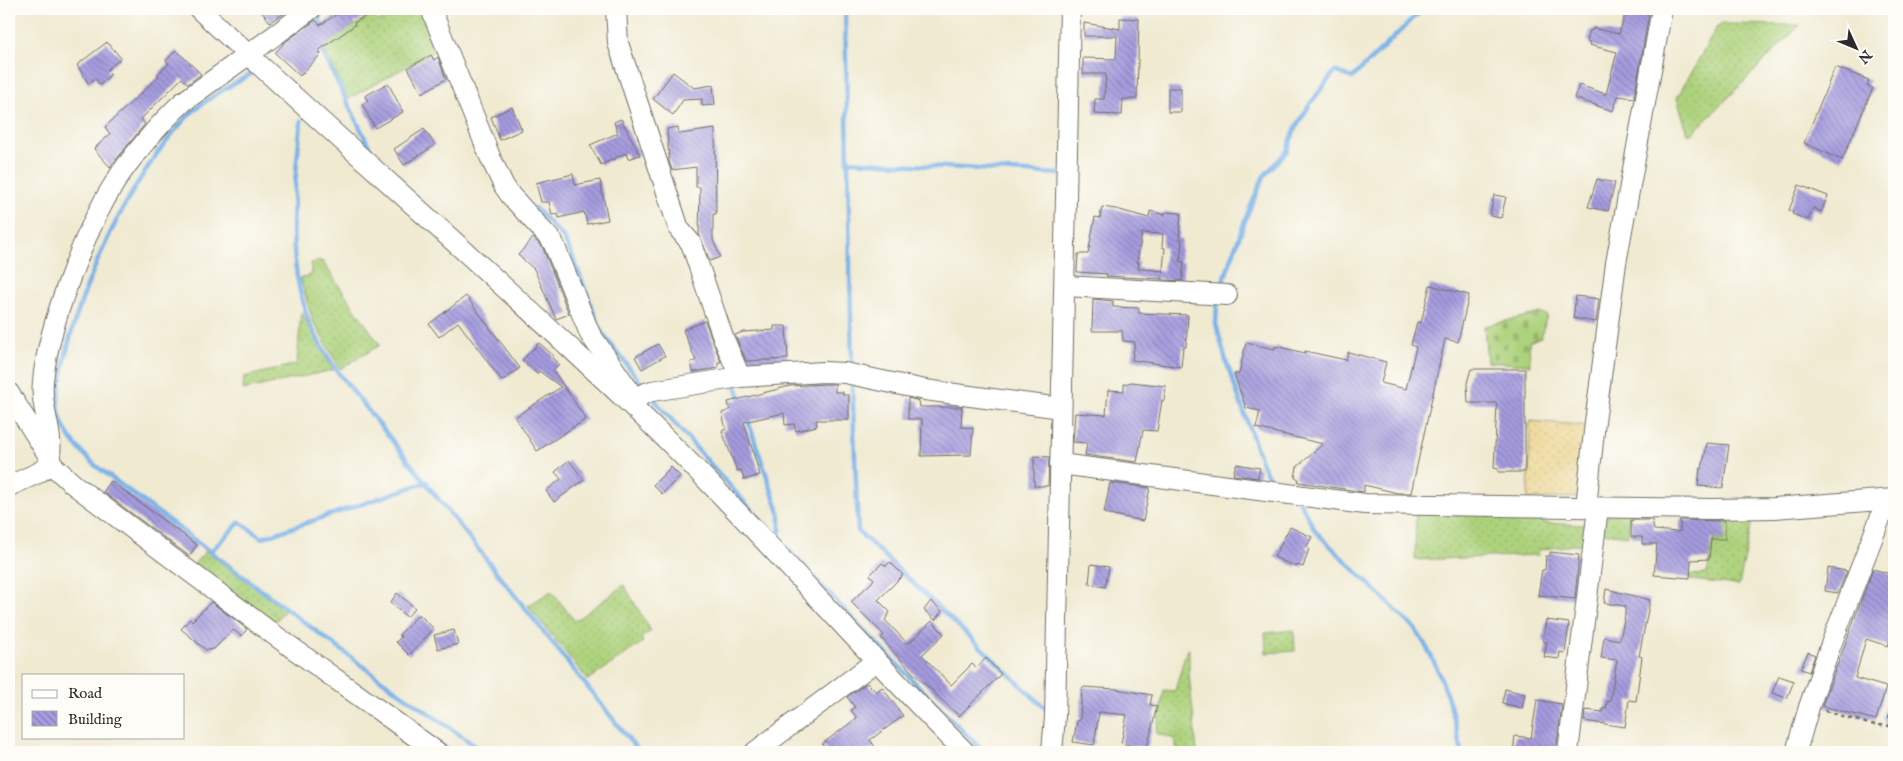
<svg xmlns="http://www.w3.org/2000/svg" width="1903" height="761" font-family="'IM FELL English',serif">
<defs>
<pattern id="grass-dots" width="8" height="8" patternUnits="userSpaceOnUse" patternTransform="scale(1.25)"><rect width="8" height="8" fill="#add27c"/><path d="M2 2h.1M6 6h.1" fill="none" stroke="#95b46b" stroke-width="1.8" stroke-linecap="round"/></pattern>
<pattern id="sand-dots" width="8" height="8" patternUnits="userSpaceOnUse" patternTransform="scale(1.25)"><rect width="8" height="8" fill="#eeda9e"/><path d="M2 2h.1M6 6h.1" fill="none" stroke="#cb8" stroke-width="1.8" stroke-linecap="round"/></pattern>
<pattern id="cemetery-stones" width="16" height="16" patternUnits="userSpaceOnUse" patternTransform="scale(1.25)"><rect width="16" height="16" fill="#add27c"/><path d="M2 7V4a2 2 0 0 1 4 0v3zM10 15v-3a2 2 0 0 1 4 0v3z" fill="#95b46b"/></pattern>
<pattern id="building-back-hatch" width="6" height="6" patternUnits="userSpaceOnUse" patternTransform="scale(1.25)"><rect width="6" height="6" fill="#a59bdf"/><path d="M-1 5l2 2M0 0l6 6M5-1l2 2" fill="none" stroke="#877fb5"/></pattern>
</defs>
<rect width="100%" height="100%" fill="#fdfcf7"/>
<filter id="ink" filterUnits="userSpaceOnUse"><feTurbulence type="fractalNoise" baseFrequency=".02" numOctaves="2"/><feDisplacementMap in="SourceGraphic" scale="10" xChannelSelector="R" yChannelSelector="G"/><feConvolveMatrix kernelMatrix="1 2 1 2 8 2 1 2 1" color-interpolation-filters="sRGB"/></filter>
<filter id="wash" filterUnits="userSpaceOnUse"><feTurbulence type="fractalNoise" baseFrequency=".0096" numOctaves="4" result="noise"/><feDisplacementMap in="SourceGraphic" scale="20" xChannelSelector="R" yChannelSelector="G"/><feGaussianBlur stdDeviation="1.12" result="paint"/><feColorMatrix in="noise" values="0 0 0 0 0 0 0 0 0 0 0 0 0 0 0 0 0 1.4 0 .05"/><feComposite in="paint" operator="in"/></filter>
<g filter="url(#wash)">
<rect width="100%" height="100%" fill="#f0ead1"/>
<g fill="url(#grass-dots)" stroke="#6c7e54" fill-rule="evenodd">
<polygon points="400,9 411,9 413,12 427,9 442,47 348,99 325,51 324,44 373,14 378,22"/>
<polygon points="1722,24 1800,25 1691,135 1688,134 1677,98 1717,27"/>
<polygon points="322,261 380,345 340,369 313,321 300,278 311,275 311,263"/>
<polygon points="301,312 333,370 243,390 244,377 297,364"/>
<path d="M1416,508L1589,513L1586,543L1539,550L1538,555L1415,560ZM1542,513L1586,516V525L1542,523Z"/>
<polygon points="1630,513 1628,536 1598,532 1601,515"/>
<polygon points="1754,513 1739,585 1690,580 1691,575 1707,574 1713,540 1723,540 1725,514"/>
<polygon points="206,551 285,610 274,623 194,564"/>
<polygon points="624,585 651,631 641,638 643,642 588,680 528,606 551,591 575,621"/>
<polygon points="1294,630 1295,651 1266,653 1265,633"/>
<polygon points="1189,649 1189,674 1197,752 1177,751 1175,739 1156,733 1164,690 1175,691 1186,651"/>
</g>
<polygon fill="url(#sand-dots)" stroke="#8c8264" points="1530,421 1589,426 1582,497 1528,499"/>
<polygon fill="url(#cemetery-stones)" stroke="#6c7e54" points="1540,313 1547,315 1541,337 1529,342 1530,365 1487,362 1484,326"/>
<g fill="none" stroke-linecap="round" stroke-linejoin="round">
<g stroke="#79b2e9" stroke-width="4.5">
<polyline points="319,9 321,30"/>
<polyline points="845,9 852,369"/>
<polyline points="322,43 323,53 372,152"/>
<path d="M251,74C229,87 202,100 185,119C129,180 78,288 63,369C61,380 58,392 58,403C59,430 78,449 96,466L376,676L484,752"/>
<path d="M301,121C295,184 285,248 305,310C311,331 325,352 337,371L639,752"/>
<polyline points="847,161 1059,174"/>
<polyline points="535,208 563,237 573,257 601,331 644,387"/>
<polyline points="1221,288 1247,215 1264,176 1287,151 1295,129 1310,104 1335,71 1352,78 1423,9"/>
<polyline points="1217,301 1216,324 1226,361 1262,464 1273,485 1276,485"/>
<polyline points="852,381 858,531 1046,709"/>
<polyline points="735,383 742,403"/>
<path d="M652,397C757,520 869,638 984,752"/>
<polyline points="746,415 780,515 780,531 778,538"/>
<path d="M1300,502L1316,532L1415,629C1441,665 1452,709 1462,752"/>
<polyline points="211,551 240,522 262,538 427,482"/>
<polyline points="1894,678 1885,718 1894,738"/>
<polyline points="443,746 452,752"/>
</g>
</g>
<g id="blocks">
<g fill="url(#building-back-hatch)">
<polygon points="259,9 291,9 270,22"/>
<polygon points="345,9 377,9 354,23 355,25 318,51 321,54 300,76 275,53 285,42 316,20 320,25"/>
<polygon points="1627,9 1649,14 1634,98 1618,96 1613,111 1574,98 1579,85 1606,94 1617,52 1589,45 1590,42 1587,41 1590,30 1592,31 1593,28 1619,34"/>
<polygon points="1120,18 1139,19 1137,99 1123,99 1122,115 1094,114 1095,99 1104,99 1106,74 1083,74 1083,58 1116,59 1117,36 1084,36 1084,23 1120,29"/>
<polygon points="107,42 121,58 107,70 111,74 100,85 95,78 89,84 77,65"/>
<polygon points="176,50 201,74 188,84 182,78 141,119 145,124 110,167 94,149 110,134 105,127 159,76 157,75 169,63 166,61"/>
<polygon points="431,55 434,60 438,57 446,79 422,93 408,68"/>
<polygon points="1835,67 1869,80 1867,86 1873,88 1842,160 1804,143"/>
<polygon points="673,72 694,88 713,85 715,105 702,106 702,99 683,100 673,115 653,99"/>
<polygon points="388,83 403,112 375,128 362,104 368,101 365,96"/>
<rect x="1168" y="88" width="13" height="24"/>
<polygon points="512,107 522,130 500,140 491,117"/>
<polygon points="621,119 640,155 628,159 626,153 601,165 590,145 618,133 614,122"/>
<polygon points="678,127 679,134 715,129 716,214 713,214 713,240 720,257 710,261 699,234 700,187 696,187 696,167 672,170 669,161 667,129"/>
<polygon points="424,129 435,145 404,165 394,149"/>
<polygon points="573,174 575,185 600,180 608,220 587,224 584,212 559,218 558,214 552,215 549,202 541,202 536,183"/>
<polygon points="1597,179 1615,183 1608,211 1588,207"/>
<polygon points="1799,185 1828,196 1821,212 1813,208 1808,220 1792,214 1793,212 1789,210"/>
<polygon points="1494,195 1506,197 1501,218 1490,216"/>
<polygon points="1102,207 1116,209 1149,218 1150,211 1165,215 1165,212 1181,213 1179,239 1182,239 1180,262 1184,262 1182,281 1162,280 1165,248 1162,247 1163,234 1142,233 1137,262 1139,262 1138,268 1163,271 1162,279 1106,276 1107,274 1077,272 1078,254 1088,254 1095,217 1100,218"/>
<polygon points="533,238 543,248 569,314 556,319 534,269 518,255"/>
<polygon points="1430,285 1469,295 1458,342 1445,339 1411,493 1398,493 1364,485 1364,492 1298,482 1299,479 1295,478 1297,467 1323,444 1256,428 1260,411 1246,408 1234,374 1239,374 1246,343 1275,349 1275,346 1305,353 1305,351 1346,360 1348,352 1386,362 1381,383 1406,389 1416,347 1411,345 1417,322 1421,323"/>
<polygon points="466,296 520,368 502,381 458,322 439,337 429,324"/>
<polygon points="1576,296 1599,299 1596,322 1573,318"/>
<polygon points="1093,299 1113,301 1113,307 1139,308 1139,313 1188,315 1186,347 1183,347 1181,367 1132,360 1135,342 1123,341 1122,331 1092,331"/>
<polygon points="705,321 721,362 718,362 718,368 693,372 691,362 696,361 683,330"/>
<polygon points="774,326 786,326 788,359 746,361 735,335 743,332 774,330"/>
<polygon points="539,343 554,356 552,358 559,364 553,370 586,419 537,451 515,417 561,387 539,371 537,374 522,360"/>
<polygon points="658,344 665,356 642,369 635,357"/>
<polygon points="1471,369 1525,369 1525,472 1498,472 1498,469 1494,468 1497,403 1468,403 1467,383"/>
<polygon points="1132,382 1166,386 1164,401 1162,400 1157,431 1143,430 1137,462 1085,455 1087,443 1073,442 1075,413 1106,415 1108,390 1124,391 1124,384"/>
<polygon points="824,384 835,384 835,392 843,392 843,395 849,395 849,420 816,420 817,426 796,431 794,424 785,425 784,413 744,422 760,475 744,480 741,470 737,471 722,431 726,429 722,413 730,410 728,402 790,386"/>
<polygon points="908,398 919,401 920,407 962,407 961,427 973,428 971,455 921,456 922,419 908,419"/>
<polygon points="1707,443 1729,445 1723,488 1698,486 1700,468 1702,469"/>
<polygon points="1034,456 1049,457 1048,486 1034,486"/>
<polygon points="569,460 584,480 554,502 546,491 561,479 555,472"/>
<polygon points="1236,464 1260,468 1258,478 1233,475"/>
<polygon points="671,467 680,476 662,494 653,485"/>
<polygon points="111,481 197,545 189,556 103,492"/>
<polygon points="1110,483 1150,488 1143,521 1104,513"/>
<polygon points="1631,520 1652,520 1654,530 1677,532 1680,531 1680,520 1725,521 1725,539 1711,539 1709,559 1691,560 1690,578 1654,575 1657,544 1642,544 1642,537 1631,537"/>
<polygon points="1290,527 1312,537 1306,548 1309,549 1303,567 1297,565 1296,567 1274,557"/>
<polygon points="1550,552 1579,555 1575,599 1538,595 1542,570 1545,570 1546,556 1550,556"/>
<polygon points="890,562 903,575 878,600 890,612 885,620 908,644 932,621 944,634 922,655 951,685 972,664 977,668 986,658 1001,674 959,716 910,670 881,638 884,635 851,602 871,583 874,579 870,575 882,563 886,566"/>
<polygon points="1091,564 1109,567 1105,587 1089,584"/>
<polygon points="1828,568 1847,571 1838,593 1825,591"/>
<polygon points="1873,569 1894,575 1894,589 1890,602 1894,604 1894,626 1888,646 1866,639 1855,678 1886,687 1876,720 1822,706"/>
<polygon points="1606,589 1650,600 1639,656 1642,657 1636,701 1629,700 1625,727 1584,721 1585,710 1603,712 1603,708 1606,709 1607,701 1610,702 1617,660 1601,658 1604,637 1620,640 1625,615 1625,606 1604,603"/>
<polygon points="397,593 415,608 407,617 390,603"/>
<polygon points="931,601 942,611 935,620 924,610"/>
<polygon points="211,602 247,629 242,636 233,630 214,649 206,650 181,629 190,619 192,621"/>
<polygon points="419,614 434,629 409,655 396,642 401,637 399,635"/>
<polygon points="1546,620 1569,623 1565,653 1560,652 1559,659 1544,657 1547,642 1543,641"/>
<polygon points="454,630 458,644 438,649 434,635"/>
<polygon points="1808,652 1815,655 1809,672 1801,669"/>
<polygon points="1779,676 1794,681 1787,698 1772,693"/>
<polygon points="867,683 876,692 882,687 903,716 870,740 875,747 867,752 828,752 822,744 857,718 851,710 855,707 847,697"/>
<polygon points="1084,687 1116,689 1152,695 1150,705 1157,706 1147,749 1121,743 1127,715 1099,712 1094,745 1073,742 1077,721 1080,720 1082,689"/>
<polygon points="1505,689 1525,694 1522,708 1502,703"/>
<polygon points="1537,700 1562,704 1556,752 1513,752 1515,736 1531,738"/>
</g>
</g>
</g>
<g filter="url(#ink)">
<use href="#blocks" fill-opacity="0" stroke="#706e65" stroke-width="1"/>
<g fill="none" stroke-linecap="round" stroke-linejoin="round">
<g stroke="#706e65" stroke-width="22">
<g id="minor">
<path d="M199,9C341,142 489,270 630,404C747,515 851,639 965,752"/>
<polyline points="431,9 491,159 504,186 511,196 553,242 590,334 628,389 630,399"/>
<polyline points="616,9 618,43 679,229 691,243 723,337 740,377"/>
<polyline points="1065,286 1227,295"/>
<polyline points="9,393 50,458 51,464 73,484 273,634 437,752"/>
<polyline points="631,404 643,394 652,391 740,377 824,372 845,373 925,390 1061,408"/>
<path d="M50,456C53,430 40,407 43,381C48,326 85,230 114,184C129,159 161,122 183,102L311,9"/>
<polyline points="1060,464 1365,504 1712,509 1774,508 1894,499"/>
<polyline points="9,486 38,473 51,464"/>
<polyline points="1586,507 1595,422 1616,263 1662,9"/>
<polyline points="755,752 876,661"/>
<polyline points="1052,752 1055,717 1070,9"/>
<polyline points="1568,752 1598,508"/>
<polyline points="1796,752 1809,707 1830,647 1881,516 1884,500"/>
</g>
</g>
<g stroke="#706e65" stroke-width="2.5" stroke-dasharray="4 4" stroke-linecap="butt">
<polyline points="1825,711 1869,724 1891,726 1894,731"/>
<polyline points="1891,726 1889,714 1894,693"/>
</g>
<use href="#minor" stroke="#fff" stroke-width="20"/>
</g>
</g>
<rect width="1903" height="761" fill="none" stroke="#fdfcf7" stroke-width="30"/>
<rect x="22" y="674" width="162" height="65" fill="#fdfcf7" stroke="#a9a8a5"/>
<rect x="32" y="690" width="25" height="8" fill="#ffffff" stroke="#a9a8a5"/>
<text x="68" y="698" font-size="15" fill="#2b2b2b">Road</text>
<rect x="32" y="711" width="25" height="15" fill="url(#building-back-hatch)" stroke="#a9a8a5"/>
<text x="68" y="724" font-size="15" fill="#2b2b2b">Building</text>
<g transform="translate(1856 48) rotate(134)" stroke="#fdfcf7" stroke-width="4" paint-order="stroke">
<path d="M0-4L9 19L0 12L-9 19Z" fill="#2b2b2b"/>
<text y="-8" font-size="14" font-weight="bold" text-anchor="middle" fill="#2b2b2b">N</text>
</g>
</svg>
